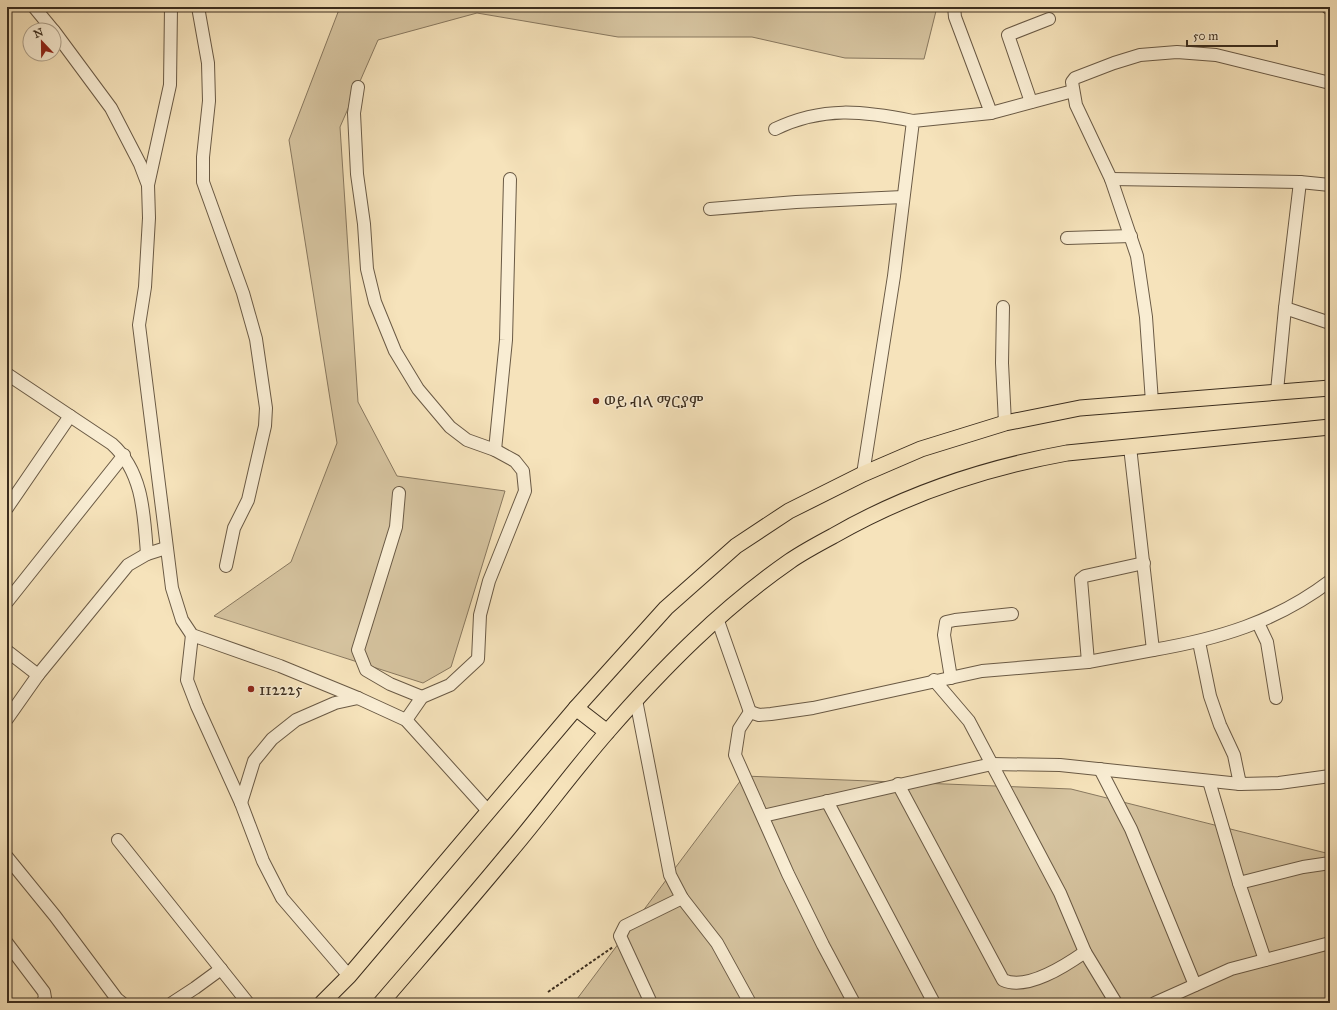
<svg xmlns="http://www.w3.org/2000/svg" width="1337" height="1010" font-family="'IM FELL Great Primer','Noto Serif Ethiopic',serif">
<rect width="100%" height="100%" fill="#f6e3bb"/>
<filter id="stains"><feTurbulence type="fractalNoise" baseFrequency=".005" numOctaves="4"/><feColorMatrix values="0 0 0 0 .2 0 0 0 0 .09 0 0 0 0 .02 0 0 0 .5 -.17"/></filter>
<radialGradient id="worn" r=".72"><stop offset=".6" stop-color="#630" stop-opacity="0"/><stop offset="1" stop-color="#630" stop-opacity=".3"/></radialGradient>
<g fill="#d6c4a0" stroke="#88785f">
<polygon points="340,7 937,7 924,59 845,58 752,37 618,37 477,13 378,40 340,127 358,402 397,476 505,491 451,667 423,683 214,616 291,562 337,443 289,140"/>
<polygon points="744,776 1071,789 1330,854 1330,1003 574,1003"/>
</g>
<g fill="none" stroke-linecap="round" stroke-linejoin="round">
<g stroke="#6a5a45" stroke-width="14">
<g id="minor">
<polyline points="34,7 53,30"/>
<polyline points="198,7 208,63 209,101 203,157 203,182 243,293 256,339 266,408 265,426 248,500 234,528 226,566"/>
<polyline points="1327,7 1330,9"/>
<polyline points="54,31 111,108 140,164 148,185 149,218 145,287 139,325 172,588 182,620 192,635 280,666 358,698 406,720 489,812"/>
<polyline points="358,87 354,113 357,174 364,224 367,269 375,302 395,351 418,389 450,427 467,440 495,450 515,461 523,471 525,491 489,581 480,615 478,659 450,685 422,697 406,720"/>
<polyline points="1031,102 1008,35 1049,19"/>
<polyline points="991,113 1073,91"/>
<path d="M775,129C823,106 863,111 913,121"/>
<polyline points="1111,179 1300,182 1330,185"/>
<polyline points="148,185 170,85 171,7"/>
<polyline points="710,209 796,202 903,197"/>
<polyline points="1067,238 1131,236"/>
<polyline points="1003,307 1002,363 1005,423"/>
<polyline points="1285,308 1330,323"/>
<path d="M7,374L112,444C143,472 144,514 147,554"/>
<polyline points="1277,391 1285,308 1300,182"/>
<polyline points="1152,402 1146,317 1137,256 1111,179 1076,105 1072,82 1075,78 1114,63 1140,55 1177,52 1216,55 1330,83"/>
<path d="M1130,447L1153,650C1218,639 1276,622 1330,581"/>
<polyline points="495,450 506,340 510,179"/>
<polyline points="863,474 894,276 913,121 991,113 955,17 954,7"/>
<polyline points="399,493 396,527 358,650 366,670 390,684 422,697"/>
<polyline points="7,508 70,416"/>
<polyline points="7,602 124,455"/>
<polyline points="717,618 750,712"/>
<polyline points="1258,623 1267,642 1276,698"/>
<polyline points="192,635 187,680 197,706 241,803 263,861 282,898 349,976"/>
<polyline points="1199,642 1210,696 1220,725 1234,755 1240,784 1279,783 1330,776"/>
<polyline points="7,651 38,675 128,565 147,554 166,548"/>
<polyline points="1088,662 1081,579 1085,576 1144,563"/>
<polyline points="951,678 944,635 946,622 955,620 1012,614"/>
<polyline points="934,680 969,721 1060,893 1085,952 1116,1003"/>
<polyline points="636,700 670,875 682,898 717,943 750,1003"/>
<polyline points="750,712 759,715 771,714 813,708 982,671 1088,662 1153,650"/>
<polyline points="750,712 739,729 735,755 788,874 823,945 854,1003"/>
<polyline points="7,719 38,675"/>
<polyline points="1100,769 1131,829 1195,985"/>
<polyline points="1209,781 1239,883 1265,960"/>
<path d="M898,784L1003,980C1027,991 1065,966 1085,952"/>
<polyline points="827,801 934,1003"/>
<polyline points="241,803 254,761 272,739 296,720 335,703 358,698"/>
<polyline points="763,816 992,764 1060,765 1240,784"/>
<polyline points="118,840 248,1003"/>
<polyline points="7,857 55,916 117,999 122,1003"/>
<polyline points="1239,883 1303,867 1330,863"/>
<polyline points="7,943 44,992 45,998 42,1003"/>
<polyline points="172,1003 195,988 221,969"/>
<polyline points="651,1003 620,936 625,926 682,898"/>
<polyline points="1155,1003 1231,969 1330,943"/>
</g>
</g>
<g stroke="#3b2d1e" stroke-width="17">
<g id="major">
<polyline points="576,708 607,732"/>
<polyline points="322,1003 349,976 576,708 666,608 736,546 789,511 863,474 921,449 1005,423 1080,408 1330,388"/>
<path d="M381,1003C423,954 466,905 508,854C542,814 573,771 608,731C663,668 721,609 790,561C803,552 818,544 833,536C906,494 984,468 1067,453L1330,427"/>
</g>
</g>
<polyline stroke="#3b2d1e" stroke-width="2" stroke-dasharray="3 2" stroke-linecap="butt" points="548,992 613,947"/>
<use href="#minor" stroke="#f9edd3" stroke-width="12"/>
<use href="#major" stroke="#f6e3bb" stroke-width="15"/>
</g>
<g fill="#8f2418" stroke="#f9edd3" stroke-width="1.5">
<circle cx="596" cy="401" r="4"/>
<circle cx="251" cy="689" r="4"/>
</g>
<g text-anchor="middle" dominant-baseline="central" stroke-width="3" stroke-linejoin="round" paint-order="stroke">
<g font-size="16" fill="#3b2d1e" stroke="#f9edd3" text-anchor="start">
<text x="604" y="401">ወይ ብላ ማርያም</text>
<text x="259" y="689">112225</text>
</g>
</g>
<rect width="1337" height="1010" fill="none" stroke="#f6e3bb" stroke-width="24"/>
<rect x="8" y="8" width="1321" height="994" fill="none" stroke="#3b2d1e" stroke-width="2"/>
<rect x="12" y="12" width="1313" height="986" fill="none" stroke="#3b2d1e"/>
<g transform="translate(42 42) rotate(338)"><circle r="19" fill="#f9edd3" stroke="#ada08b"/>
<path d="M0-3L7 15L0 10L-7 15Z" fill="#8f2418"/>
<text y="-6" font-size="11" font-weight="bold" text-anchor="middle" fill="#3b2d1e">N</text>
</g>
<path d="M1187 40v6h90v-6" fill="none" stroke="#3b2d1e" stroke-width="2"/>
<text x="1193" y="40" font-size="12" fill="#3b2d1e" stroke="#f9edd3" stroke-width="3" paint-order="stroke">50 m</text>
<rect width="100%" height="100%" filter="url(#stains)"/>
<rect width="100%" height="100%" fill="url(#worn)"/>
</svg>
